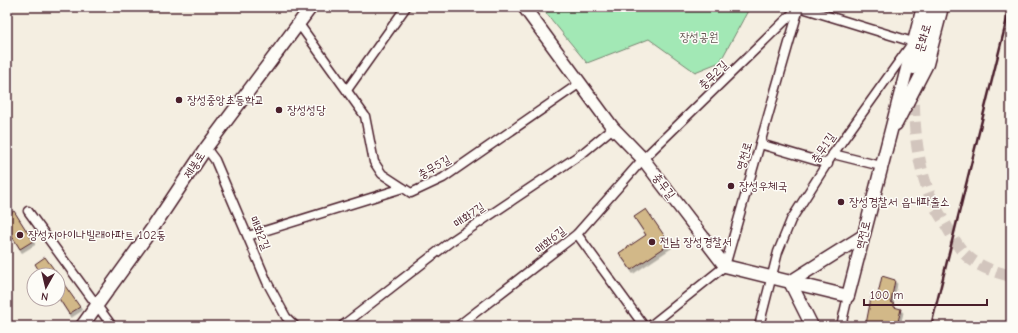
<svg xmlns="http://www.w3.org/2000/svg" width="1018" height="333" font-family="'Comic Neue','Poor Story',sans-serif">
<defs>
<filter id="shadow"><feDropShadow dx="2" dy="3.5" stdDeviation="0" flood-color="#0004"/></filter>
</defs>
<rect width="100%" height="100%" fill="#f4eee1"/>
<filter id="ink" filterUnits="userSpaceOnUse"><feTurbulence type="fractalNoise" baseFrequency=".025" numOctaves="2"/><feDisplacementMap in="SourceGraphic" scale="8" xChannelSelector="R" yChannelSelector="G"/><feConvolveMatrix kernelMatrix="1 2 1 2 8 2 1 2 1" color-interpolation-filters="sRGB"/></filter>
<g filter="url(#ink)">
<polygon fill="#a2e8b5" stroke="#768470" points="541,7 750,7 720,62 695,72 649,39 587,63"/>
<g fill="#d2b888" stroke="#4a1f2b" filter="url(#shadow)">
<polygon points="646,209 670,244 631,270 619,253 646,235 634,217"/>
<polygon points="14,211 33,241 20,249 7,228 7,215"/>
<polygon points="45,257 58,275 42,275 35,264"/>
<polygon points="58,276 80,307 69,314 58,297"/>
<polygon points="882,276 895,280 891,302 894,304 894,307 901,309 897,326 873,326 866,324 871,298 877,299"/>
</g>
<g fill="none" stroke-linecap="round" stroke-linejoin="round">
<path stroke="#d2c5bd" stroke-width="12" stroke-dasharray="12 6" stroke-linecap="butt" d="M914,68C913,112 914,157 931,198C935,208 941,216 946,225C952,235 958,248 967,256C979,267 995,272 1011,276"/>
<g stroke="#4a1f2b" stroke-width="11">
<g id="street">
<polyline points="299,24 365,116 374,162 382,174 411,193 443,178 580,83"/>
<polyline points="347,90 406,7"/>
<polyline points="760,144 828,164"/>
<polyline points="206,148 215,160 267,282 286,317 295,326"/>
<polyline points="833,154 881,166"/>
<polyline points="28,211 112,326"/>
<polyline points="577,234 644,326"/>
<polyline points="248,236 403,188"/>
<polyline points="342,326 450,242 584,152 613,128"/>
<polyline points="458,326 577,234 643,159 799,7 913,42 833,154 791,220 778,252 759,326"/>
<polyline points="650,326 725,266 799,8"/>
<polyline points="841,326 848,296"/>
</g>
</g>
<g stroke="#4a1f2b" stroke-width="15">
<g id="secondary">
<polyline points="524,7 613,128 643,159 725,266 848,296 923,7"/>
<polyline points="914,68 932,7"/>
<polyline points="896,124 927,64 942,7"/>
<polyline points="82,326 154,226 206,148 311,7"/>
<polyline points="812,326 790,282 863,236"/>
</g>
</g>
<use href="#street" stroke="#fdfcf7" stroke-width="8"/>
<use href="#secondary" stroke="#fdfcf7" stroke-width="12"/>
<polyline stroke="#4a1f2b" stroke-width="2.5" points="931,326 1010,7"/>
</g>
</g>
<g fill="#4a1f2b" stroke="#fdfcf7" stroke-width="1.5">
<circle cx="179" cy="100" r="4"/>
<circle cx="279" cy="110" r="4"/>
<circle cx="731" cy="186" r="4"/>
<circle cx="841" cy="202" r="4"/>
<circle cx="20" cy="235" r="4"/>
<circle cx="652" cy="242" r="4"/>
</g>
<g text-anchor="middle" dominant-baseline="central" stroke-width="3" stroke-linejoin="round" paint-order="stroke">
<g font-size="12" fill="#60514e" stroke="#fdfcf7">
<text x="699" y="37">장성공원</text>
</g>
<g font-size="12" fill="#4a1f2b" stroke="#fdfcf7">
<text transform="translate(923 38) rotate(-74)">문화로</text>
<text transform="translate(713 75) rotate(-44)">충무2길</text>
<text transform="translate(823 148) rotate(-56)">충무1길</text>
<text transform="translate(744 156) rotate(-74)">영천로</text>
<text transform="translate(194 165) rotate(-57)">제봉로</text>
<text transform="translate(434 167) rotate(-30)">충무5길</text>
<text transform="translate(664 186) rotate(52)">충무길</text>
<text transform="translate(469 215) rotate(-34)">매화7길</text>
<text transform="translate(260 233) rotate(67)">매화2길</text>
<text transform="translate(863 235) rotate(-76)">역전로</text>
<text transform="translate(550 240) rotate(-39)">매화6길</text>
</g>
<g font-size="12" fill="#4a1f2b" stroke="#fdfcf7" text-anchor="start">
<text x="187" y="100">장성중앙초등학교</text>
<text x="287" y="110">장성성당</text>
<text x="739" y="186">장성우체국</text>
<text x="849" y="202">장성경찰서 읍내파출소</text>
<text x="28" y="235">장성지아이나빌래아파트 102동</text>
<text x="660" y="242">전남 장성경찰서</text>
</g>
</g>
<rect width="1018" height="333" fill="none" stroke="#fdfcf7" stroke-width="24"/>
<rect x="12" y="12" width="994" height="309" fill="none" stroke="#4a1f2b" stroke-width="1.5" filter="url(#ink)"/>
<g transform="translate(46 287) rotate(188)"><circle r="19" fill="#fdfcf7" stroke="#b5a4a5"/>
<path d="M0-3L7 15L0 10L-7 15Z" fill="#4a1f2b"/>
<text y="-6" font-size="11" font-weight="bold" text-anchor="middle" fill="#4a1f2b">N</text>
</g>
<path d="M864 299v6h123v-6" fill="none" stroke="#4a1f2b" stroke-width="2"/>
<text x="870" y="299" font-size="12" fill="#4a1f2b" stroke="#fdfcf7" stroke-width="3" paint-order="stroke">100 m</text>
</svg>
